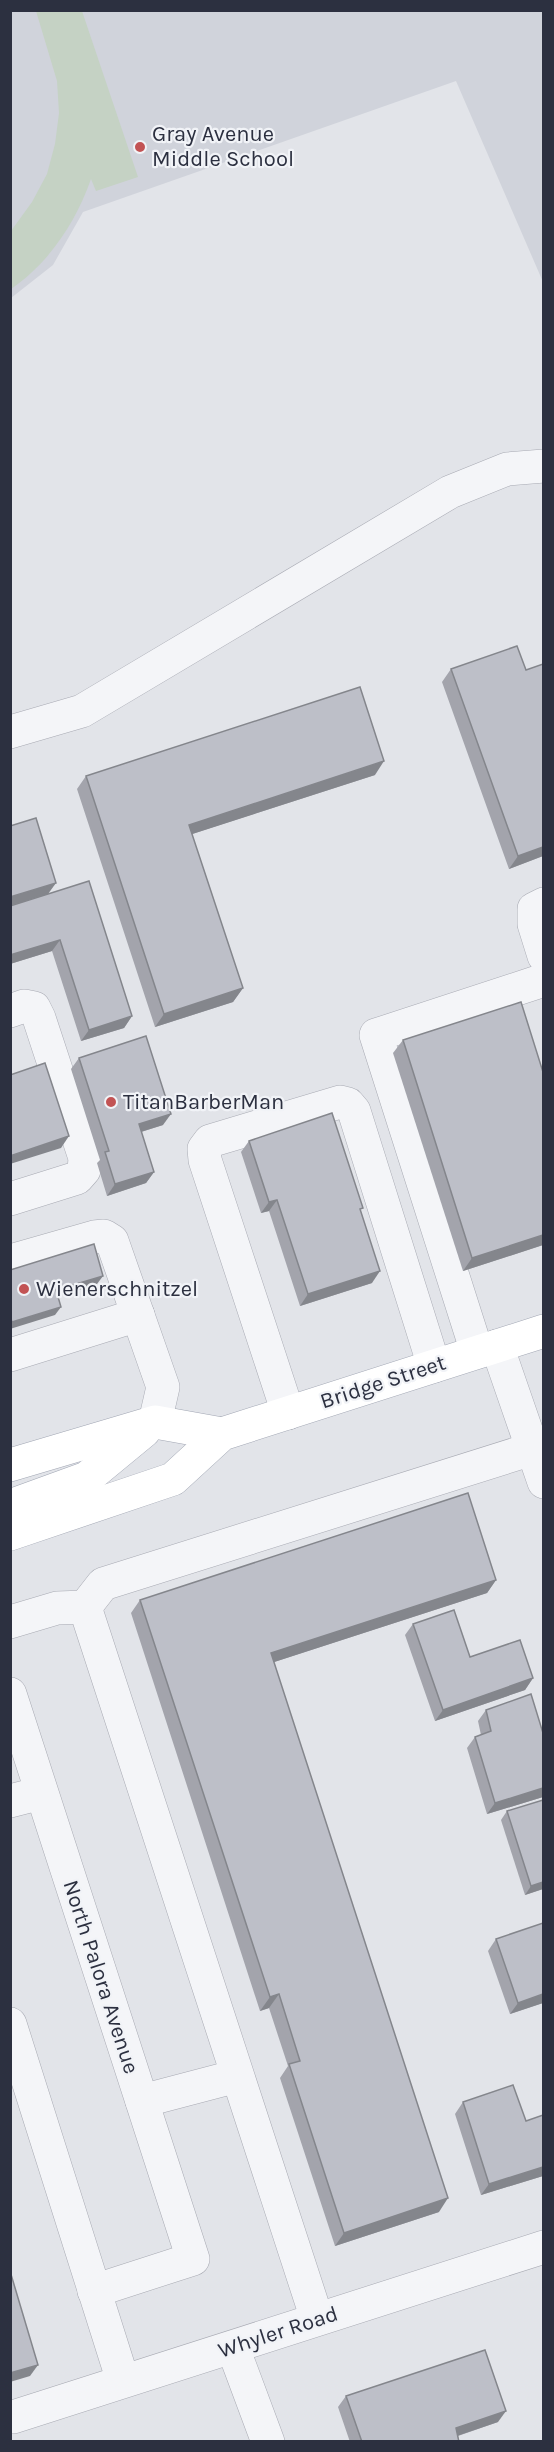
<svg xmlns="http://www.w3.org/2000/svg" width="554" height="2452" font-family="Karla,sans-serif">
<rect width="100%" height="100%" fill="#e2e4e9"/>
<polygon fill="#d0d3db" points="11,11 543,11 543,282 456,81 83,212 53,265 11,298"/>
<path fill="#c5d2c4" d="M36,11H82L138,177L96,191L91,179C76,222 49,263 11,289V231L32,202L47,174L55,144L59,113L57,81Z"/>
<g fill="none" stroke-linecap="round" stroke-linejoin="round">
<g stroke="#a8aab3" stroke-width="34">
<g id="minor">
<polyline points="10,732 82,711 450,492 507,469 544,466"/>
<polyline points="544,904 534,909 534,924 544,956"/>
<polyline points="10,1011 24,1006 34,1008 39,1018 85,1158 84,1170 77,1178 10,1199"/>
<polyline points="10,1261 94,1237 104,1236 112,1241 163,1387 155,1422"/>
<polyline points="497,1346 544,1482"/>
<polyline points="477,1352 376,1035 544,980"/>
<polyline points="10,1355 138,1315"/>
<polyline points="288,1413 205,1160 204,1149 210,1141 340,1102 348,1104 354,1111 434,1366"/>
<polyline points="85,1607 317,2319"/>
<polyline points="85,1607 103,1584 532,1449"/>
<polyline points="10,1622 57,1608 85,1607"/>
<polyline points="10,1694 193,2259 94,2291"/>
<polyline points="10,1801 41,1793"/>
<polyline points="10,2024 123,2381"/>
<polyline points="142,2101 237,2076"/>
<polyline points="233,2348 268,2442"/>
<polyline points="13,2417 544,2247"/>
</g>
</g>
<g stroke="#a2a7b4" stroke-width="34">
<g id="major">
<polyline points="10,1465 155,1422 222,1434"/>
<polyline points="10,1506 87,1478 144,1431"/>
<polyline points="10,1534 173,1479 222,1434 544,1331"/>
</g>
</g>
<use href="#minor" stroke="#f4f5f8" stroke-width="33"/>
<use href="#major" stroke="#fff" stroke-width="33"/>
</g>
<g fill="#a3a4ac">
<polygon points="543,664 543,856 509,869 442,682 451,669 526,670"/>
<polygon points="375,775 192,834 243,988 233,1002 155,1027 77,789 86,776"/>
<polygon points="48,894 132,1016 124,1028 81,1041 52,951 10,964 10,906"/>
<polygon points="403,1040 543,1245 463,1271 393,1053"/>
<polygon points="79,1058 163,1125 141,1132 154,1172 146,1183 107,1196 97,1163 100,1160 71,1069"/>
<polygon points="249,1141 361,1212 372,1283 300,1306 269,1211 261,1213 241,1152"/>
<polygon points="496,1580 487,1593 274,1662 439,2212 335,2246 280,2078 288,2066 269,2008 260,2011 131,1613 140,1600"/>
<polygon points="413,1624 470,1657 533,1678 525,1690 435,1721 405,1635"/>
<polygon points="486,1710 543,1733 543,1797 487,1814 467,1748 475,1737 481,1735 478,1721"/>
<polygon points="507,1811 543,1889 525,1895 501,1820"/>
<polygon points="496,1939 543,2003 510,2014 488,1951"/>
<polygon points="463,2102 526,2121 543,2115 543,2176 481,2195 455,2114"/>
<polygon points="346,2396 498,2422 458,2436 459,2442 350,2442 338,2407"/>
</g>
<g fill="#84868c">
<polygon points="384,761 375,775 180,838 189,825"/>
<polygon points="543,847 543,856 509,869 518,856"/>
<polygon points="56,883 48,894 10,906 10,897"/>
<polygon points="60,940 52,951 10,964 10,955"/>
<polygon points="243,988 233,1002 155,1027 164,1014"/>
<polygon points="132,1016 124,1028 81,1041 89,1030"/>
<polygon points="171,1114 163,1125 131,1135 139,1124"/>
<polygon points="69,1136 61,1148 10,1164 10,1156"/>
<polygon points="154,1172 146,1183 107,1196 115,1184"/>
<polygon points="277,1200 269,1211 261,1213 269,1202"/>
<polygon points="543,1235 543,1245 463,1271 472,1258"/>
<polygon points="380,1271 372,1283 300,1306 308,1294"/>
<polygon points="103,1276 97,1284 50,1299 56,1290"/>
<polygon points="61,1307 55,1315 10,1329 10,1325 12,1322"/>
<polygon points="496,1580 487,1593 262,1666 271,1653"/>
<polygon points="533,1678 525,1690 435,1721 443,1710"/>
<polygon points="543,1788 543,1797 487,1814 495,1803"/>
<polygon points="543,1882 543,1889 525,1895 531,1886"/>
<polygon points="279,1994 269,2008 260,2011 270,1997"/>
<polygon points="543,1994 543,2003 510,2014 518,2003"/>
<polygon points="543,2167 543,2176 481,2195 489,2184"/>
<polygon points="448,2198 439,2212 335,2246 344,2233"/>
<polygon points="38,2365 30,2376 10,2382 10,2373"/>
<polygon points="506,2411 498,2422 448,2439 456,2428"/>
</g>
<g fill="#bdbfc8" stroke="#84868c" stroke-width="1.5">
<polygon points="517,646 526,670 543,664 543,847 518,856 451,669"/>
<polygon points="360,687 384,761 189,825 243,988 164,1014 86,776"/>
<polygon points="36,818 56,883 10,897 10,826"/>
<polygon points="89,881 132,1016 89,1030 60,940 10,955 10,906"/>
<polygon points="521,1002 543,1072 543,1235 472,1258 403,1040"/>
<polygon points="146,1036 171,1114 139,1124 154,1172 115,1184 105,1152 109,1151 79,1058"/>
<polygon points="45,1063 69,1136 10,1156 10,1075"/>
<polygon points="332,1113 363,1208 360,1209 380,1271 308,1294 277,1200 269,1202 249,1141"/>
<polygon points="94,1244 103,1276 56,1290 61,1307 12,1322 10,1316 10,1270"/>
<polygon points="468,1493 496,1580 271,1653 448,2198 344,2233 289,2064 300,2061 279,1994 270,1997 140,1600"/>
<polygon points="454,1610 470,1657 520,1640 533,1678 443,1710 413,1624"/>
<polygon points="531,1694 543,1733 543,1788 495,1803 475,1737 491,1731 486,1710"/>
<polygon points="543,1800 543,1882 531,1886 507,1811"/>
<polygon points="543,1923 543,1994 518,2003 496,1939"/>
<polygon points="513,2085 526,2121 543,2115 543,2167 489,2184 463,2102"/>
<polygon points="10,2271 38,2365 10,2373"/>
<polygon points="485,2350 506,2411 456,2428 459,2442 362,2442 346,2396"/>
</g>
<g fill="#c25354" stroke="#f1f3f7" stroke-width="2">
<circle cx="140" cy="147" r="6"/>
<circle cx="111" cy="1102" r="6"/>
<circle cx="24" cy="1289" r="6"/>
</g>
<g text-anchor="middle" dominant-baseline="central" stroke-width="4.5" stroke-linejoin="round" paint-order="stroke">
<g font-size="22" fill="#2c3040" stroke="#f1f3f7" text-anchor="start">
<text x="152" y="134">Gray Avenue<tspan x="152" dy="25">Middle School</tspan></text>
<text x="123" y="1102">TitanBarberMan</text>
<text x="36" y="1289">Wienerschnitzel</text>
</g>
<g font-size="22" fill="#2c3040" stroke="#f1f3f7">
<text transform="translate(383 1382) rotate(-18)">Bridge Street</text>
<text transform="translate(101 1977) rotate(72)">North Palora Avenue</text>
<text transform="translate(278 2332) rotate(-18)">Whyler Road</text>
</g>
</g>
<rect width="554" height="2452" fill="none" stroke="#2c3040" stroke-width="24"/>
</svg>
